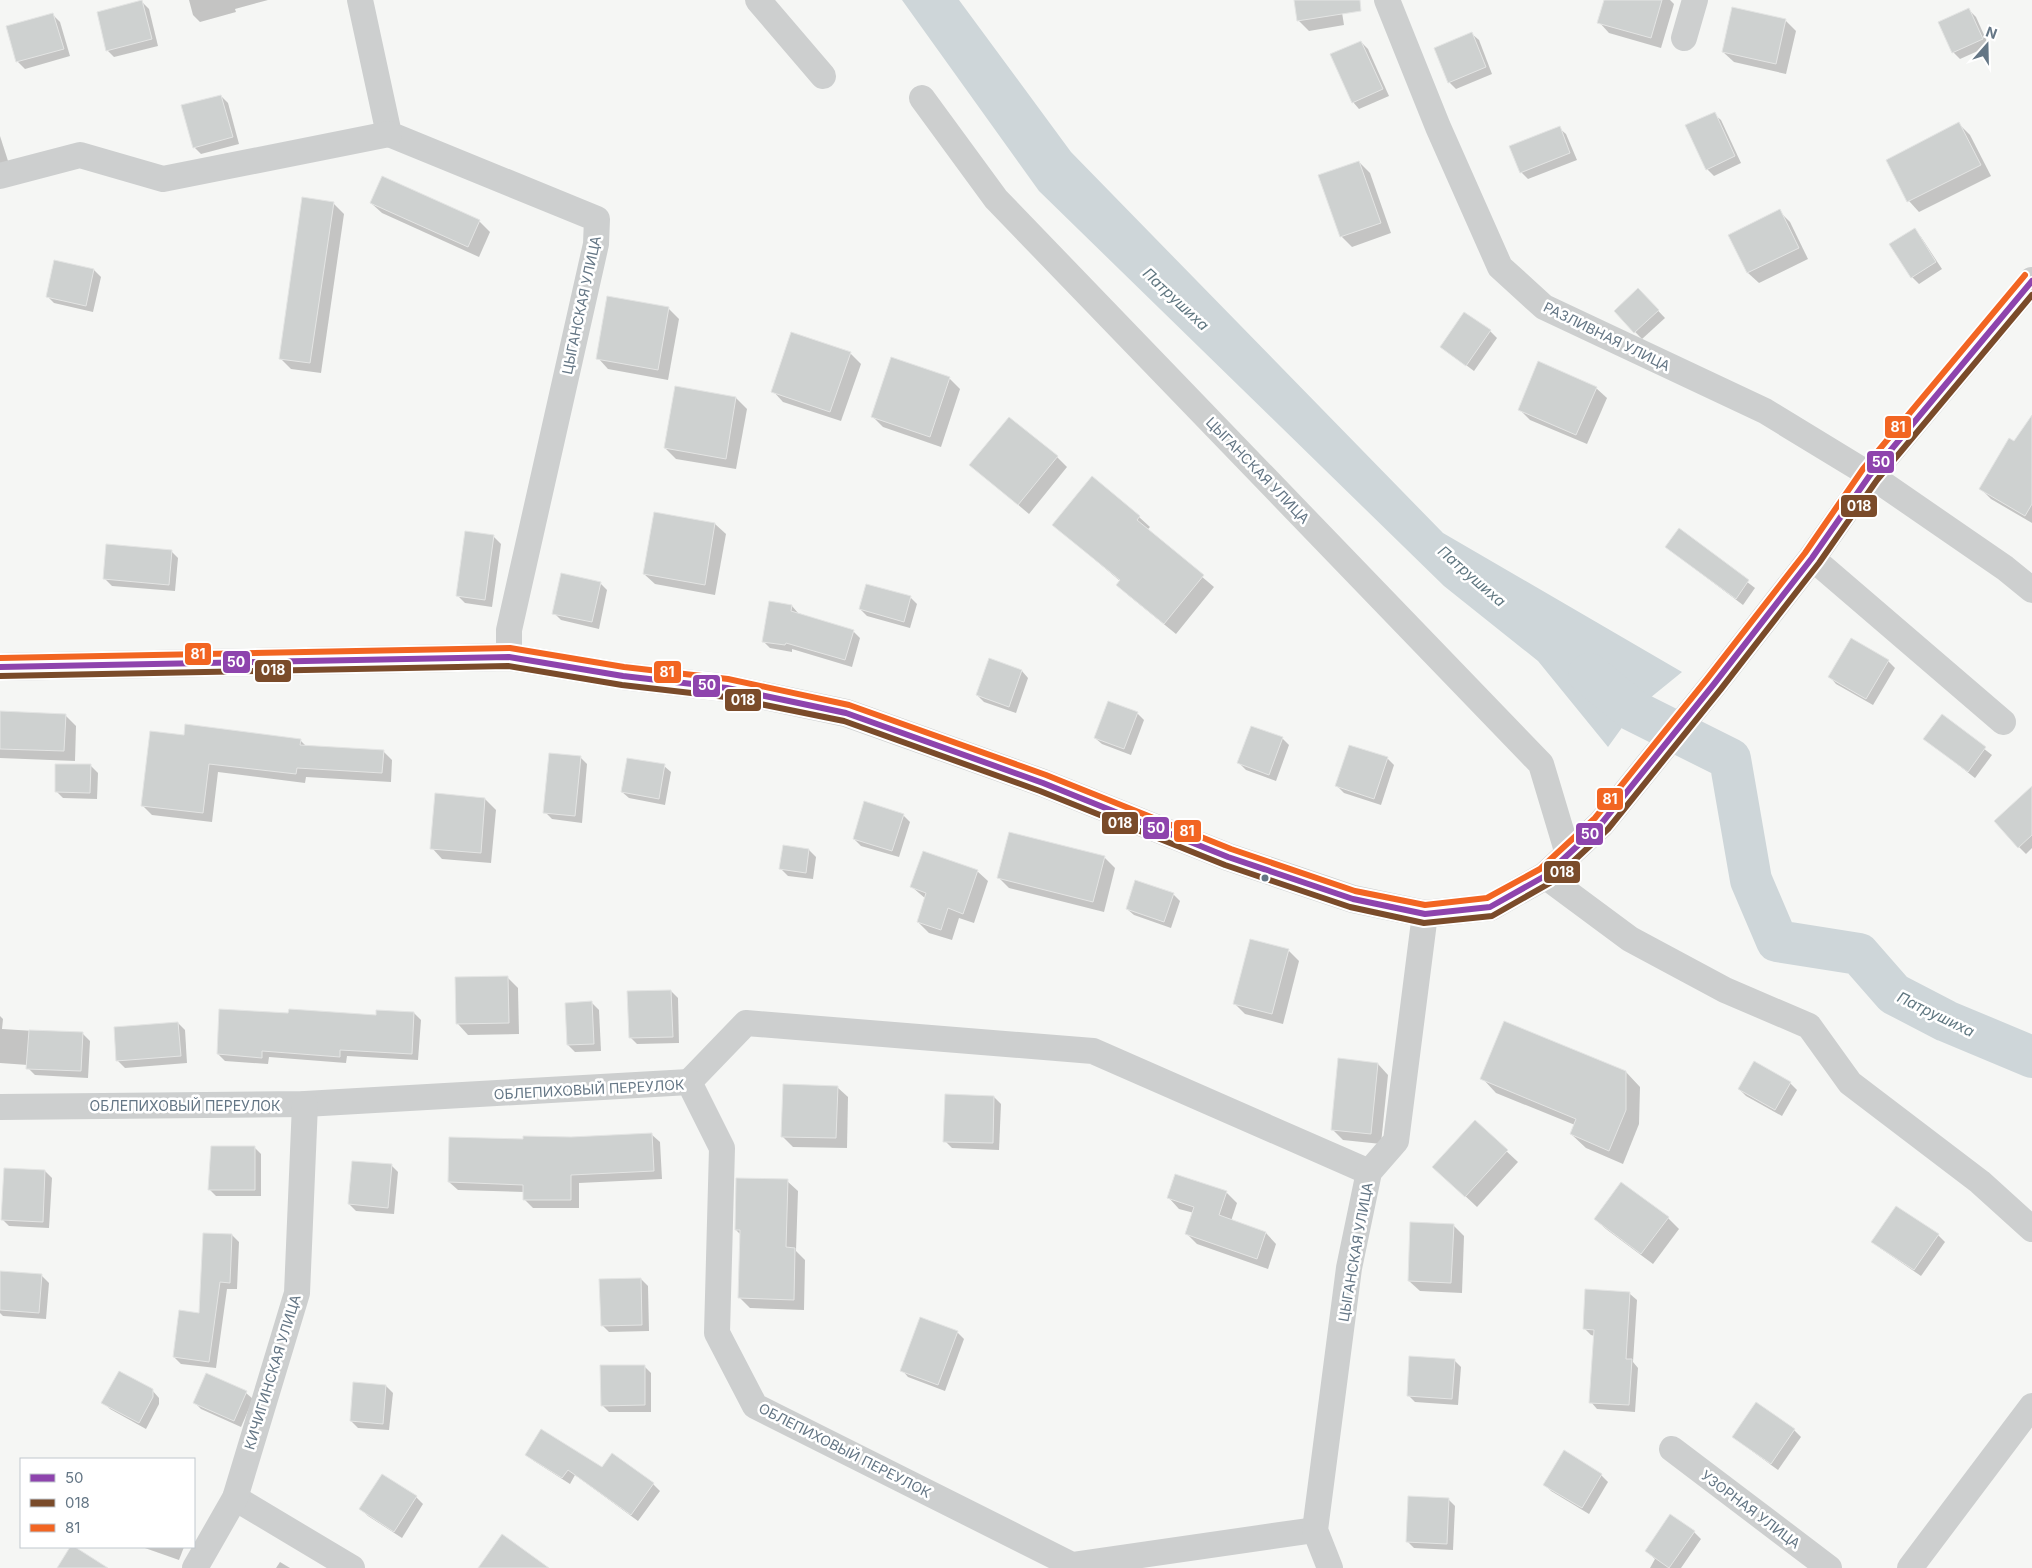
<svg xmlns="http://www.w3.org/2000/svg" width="2032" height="1568" font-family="Inter,sans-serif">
<rect width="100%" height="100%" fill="#f5f6f4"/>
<polygon fill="#ced6d9" points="902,0 959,0 1071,152 1443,533 1682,672 1634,711 1608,747 1538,661 1444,586 1039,191"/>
<g fill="#0003">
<polygon points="189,0 268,0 235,9 236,12 200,22 193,15"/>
<polygon points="1295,0 1340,0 1344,25 1309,31 1298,20"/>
<polygon points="1605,0 1670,0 1674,4 1661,48 1609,33 1599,22"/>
<polygon points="142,2 149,9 158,46 114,57 107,50"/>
<polygon points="1969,10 1976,17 1989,46 1960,59 1953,52"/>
<polygon points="53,15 60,22 70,56 25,69 18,62 8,27"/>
<polygon points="1785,20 1796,31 1786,74 1734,62 1723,52"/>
<polygon points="1472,34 1479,40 1492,74 1456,89 1449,82"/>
<polygon points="1361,42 1368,49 1389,96 1359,109 1353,102"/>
<polygon points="221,96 228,103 239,144 201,154 194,147"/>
<polygon points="1714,114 1721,120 1741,163 1714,176 1707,169"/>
<polygon points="1959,124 1970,135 1991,176 1919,212 1909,201 1887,160"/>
<polygon points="1559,128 1566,134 1577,160 1528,179 1521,172"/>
<polygon points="0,136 9,164 0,167"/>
<polygon points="1359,162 1370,173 1391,233 1352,247 1341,236"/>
<polygon points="333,203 344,214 321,373 291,369 280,358"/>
<polygon points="371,203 479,221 490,232 479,257 382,213"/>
<polygon points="1779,211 1790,222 1808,259 1759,283 1748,273 1730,236"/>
<polygon points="1914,230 1921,237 1942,269 1919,284 1912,277 1891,245"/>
<polygon points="55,262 94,270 101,277 93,312 54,303 47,296"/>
<polygon points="1645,297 1665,318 1642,339 1615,311"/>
<polygon points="668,308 679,319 668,380 608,369 598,358"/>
<polygon points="1490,331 1497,338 1474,371 1442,347"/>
<polygon points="850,353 861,364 841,421 783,402 773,391"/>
<polygon points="949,378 960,389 941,447 883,427 872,416"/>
<polygon points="1596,388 1607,398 1587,444 1530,420 1519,409"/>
<polygon points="736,398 747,409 736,469 676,459 665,448"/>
<polygon points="2032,417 2032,523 1991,499 1980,488"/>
<polygon points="1057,457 1067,467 1029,514 971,465"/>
<polygon points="1139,517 1150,527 1147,530 1214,587 1176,634 1128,595 1117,585 1120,581 1054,525"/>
<polygon points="715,524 726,534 715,595 655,584 644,574"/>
<polygon points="1679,530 1755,588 1743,605 1666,547"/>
<polygon points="466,533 494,537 501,544 492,607 465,603 458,596"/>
<polygon points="171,551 178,558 175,591 112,586 105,579"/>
<polygon points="600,583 607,590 599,629 561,620 554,613"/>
<polygon points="910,597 917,604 910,628 867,616 860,609"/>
<polygon points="792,606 798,613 853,631 860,638 852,667 792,649 792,652 770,648 763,641"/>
<polygon points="1888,661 1895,668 1873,705 1836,684 1830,677"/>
<polygon points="1022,671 1028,678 1016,713 984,702 977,695"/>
<polygon points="0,712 65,715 76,726 75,761 0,758"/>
<polygon points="1137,713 1144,720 1131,755 1102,744 1095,738"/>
<polygon points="1942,716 1992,755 1975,778 1925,739"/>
<polygon points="185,737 300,740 306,746 383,751 392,760 391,782 306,777 305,783 218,772 212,822 152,815 143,806"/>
<polygon points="1282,738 1289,745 1276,781 1246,770 1239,763"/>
<polygon points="580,757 587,764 582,823 552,819 545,812"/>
<polygon points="1387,758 1394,765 1381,805 1344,793 1337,786"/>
<polygon points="91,766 98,773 97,799 63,798 56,791"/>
<polygon points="664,766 671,772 665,805 629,798 622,792"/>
<polygon points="485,799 496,810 491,863 442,859 432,848"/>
<polygon points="2032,801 2032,848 2026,854 2019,847"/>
<polygon points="903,815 910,822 899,857 861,846 854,839"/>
<polygon points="784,847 809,850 816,857 813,879 788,876 781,869"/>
<polygon points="1104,857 1115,868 1104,912 1009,888 998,877"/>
<polygon points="977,871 988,881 974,923 959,918 952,940 929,933 918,922 926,899 912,887"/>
<polygon points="1173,894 1180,901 1171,928 1134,915 1127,909"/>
<polygon points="1289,951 1299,961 1283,1024 1245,1014 1234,1003"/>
<polygon points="507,977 518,988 519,1034 468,1035 458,1024"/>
<polygon points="671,991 678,998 679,1043 637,1044 630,1037"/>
<polygon points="592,1003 599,1010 601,1051 575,1052 568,1045"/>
<polygon points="414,1013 421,1020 418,1060 347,1056 346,1063 269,1057 268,1064 225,1061 218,1054 290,1015 377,1016"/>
<polygon points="0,1016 3,1019 2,1029 83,1034 90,1041 88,1078 35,1075 28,1068 28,1065 0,1063"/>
<polygon points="178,1023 185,1030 187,1063 125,1068 118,1061"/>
<polygon points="1378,1064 1388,1075 1381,1144 1343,1140 1332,1129"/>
<polygon points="1626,1072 1640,1087 1639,1124 1623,1164 1586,1148 1571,1134 1575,1125 1496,1093 1482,1078"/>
<polygon points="1790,1083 1797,1090 1782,1116 1746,1096 1739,1089"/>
<polygon points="837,1087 848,1097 847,1148 793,1147 782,1136"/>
<polygon points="994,1097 1001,1104 999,1150 952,1148 945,1141"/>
<polygon points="1475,1122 1518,1162 1477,1207 1445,1177"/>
<polygon points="651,1134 660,1142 662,1179 579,1183 579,1208 533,1208 525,1200 524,1192 458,1190 449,1182 524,1141"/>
<polygon points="254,1147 261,1154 261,1196 216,1196 209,1189"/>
<polygon points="391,1165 398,1172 394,1214 356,1211 349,1204"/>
<polygon points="45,1171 52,1178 49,1228 9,1226 2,1219"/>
<polygon points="787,1181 798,1191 796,1251 805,1260 804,1310 750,1308 740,1298 741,1235 736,1230"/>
<polygon points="1622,1184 1668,1218 1679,1229 1653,1264 1606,1229 1595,1219"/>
<polygon points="1226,1192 1237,1203 1231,1221 1266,1233 1276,1244 1268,1269 1197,1244 1187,1234 1194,1213 1179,1209 1169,1198"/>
<polygon points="1453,1225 1464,1236 1462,1293 1420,1291 1409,1281"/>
<polygon points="232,1235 239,1242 237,1289 227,1289 216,1368 181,1364 174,1357 201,1314"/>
<polygon points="1938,1235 1945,1242 1921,1276 1880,1248 1873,1242"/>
<polygon points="0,1272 42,1276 49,1283 46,1319 3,1316 0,1313"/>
<polygon points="641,1279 648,1286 649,1331 609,1332 602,1325"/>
<polygon points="1630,1294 1637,1300 1633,1362 1638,1368 1635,1412 1597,1409 1591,1402 1595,1336 1591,1335 1584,1328"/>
<polygon points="957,1332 964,1339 945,1391 908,1377 902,1370"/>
<polygon points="1454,1360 1461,1367 1458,1405 1415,1402 1408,1395"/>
<polygon points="644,1366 651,1373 651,1412 609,1412 602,1405"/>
<polygon points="386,1386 393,1393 389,1430 358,1428 351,1421"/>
<polygon points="152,1390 159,1398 159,1404 146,1429 110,1409 103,1402"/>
<polygon points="246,1393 253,1399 241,1427 201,1409 194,1402"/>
<polygon points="1794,1430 1801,1437 1778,1470 1741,1443 1734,1436"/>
<polygon points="527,1455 602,1469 653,1484 660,1491 638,1521 575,1475 570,1484 534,1461"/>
<polygon points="1601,1475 1608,1482 1589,1514 1551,1491 1544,1484"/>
<polygon points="416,1497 423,1504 402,1538 368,1516 361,1509"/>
<polygon points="1448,1499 1455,1506 1453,1550 1414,1548 1407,1541"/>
<polygon points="1694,1532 1701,1539 1681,1568 1650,1568 1655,1559 1646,1551"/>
<polygon points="142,1547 184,1547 179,1560"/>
<polygon points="280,1562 290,1568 276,1568"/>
</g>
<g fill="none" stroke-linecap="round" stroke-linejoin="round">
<polyline stroke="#ced6d9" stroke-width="42" points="1589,674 1634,711 1730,759 1751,880 1777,941 1859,954 1894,994 1946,1021 2032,1057"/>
</g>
<g fill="#ced1d0" stroke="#e4e5e4">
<polygon points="142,0 152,39 106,51 97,12"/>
<polygon points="1294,0 1360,0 1361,11 1297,21"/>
<polygon points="1604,0 1662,0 1651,38 1597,23"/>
<polygon points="1732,7 1786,19 1776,64 1722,52"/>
<polygon points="1969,8 1983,39 1952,53 1938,22"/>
<polygon points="53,13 64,49 16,62 6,26"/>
<polygon points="1472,32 1486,67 1448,83 1434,48"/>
<polygon points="1361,41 1383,89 1352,103 1330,54"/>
<polygon points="221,95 233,137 193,148 181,105"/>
<polygon points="1715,112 1735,156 1706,170 1685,125"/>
<polygon points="1959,122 1981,165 1907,202 1886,160"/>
<polygon points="1560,126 1570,153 1520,173 1509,146"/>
<polygon points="1359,161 1381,223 1340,237 1318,175"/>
<polygon points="382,176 480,220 468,247 370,203"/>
<polygon points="302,197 334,202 310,363 279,359"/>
<polygon points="1780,209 1799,248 1747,273 1728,235"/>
<polygon points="1915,228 1936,262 1911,278 1889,244"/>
<polygon points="54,260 94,269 86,306 46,297"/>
<polygon points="1638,288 1659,310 1634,333 1614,311"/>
<polygon points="607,296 669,307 658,370 596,359"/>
<polygon points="1464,312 1491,330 1466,366 1440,347"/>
<polygon points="791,332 851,352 830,412 771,392"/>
<polygon points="891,357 950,377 930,437 871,417"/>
<polygon points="1538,361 1597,387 1576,435 1518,410"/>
<polygon points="675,386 736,397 726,459 664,448"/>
<polygon points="2032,415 2032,504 2025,516 1979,489 2009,438 2014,441"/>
<polygon points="1009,417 1058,456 1018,505 969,465"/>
<polygon points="1092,476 1140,516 1137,520 1204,575 1164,624 1116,585 1120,580 1052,525"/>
<polygon points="654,512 715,523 705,585 643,574"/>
<polygon points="1679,528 1749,580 1736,599 1665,547"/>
<polygon points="465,531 494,535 485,600 456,596"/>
<polygon points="106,544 172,550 169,585 103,579"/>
<polygon points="561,573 601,582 592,622 552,614"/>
<polygon points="866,584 911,596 904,622 859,609"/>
<polygon points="769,601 792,605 791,611 854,630 845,660 786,643 785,645 762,642"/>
<polygon points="1851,638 1889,660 1866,699 1828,677"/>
<polygon points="989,658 1022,670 1009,707 976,695"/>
<polygon points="1108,701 1138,712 1124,749 1094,738"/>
<polygon points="0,711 66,714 64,751 0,749"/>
<polygon points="1942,714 1986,747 1968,772 1923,739"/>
<polygon points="185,724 301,739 300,745 384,750 382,773 297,768 296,774 209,764 203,813 141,806 150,731 184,735"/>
<polygon points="1251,726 1283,737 1269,775 1237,763"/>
<polygon points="1349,745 1388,757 1374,799 1335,786"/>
<polygon points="549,753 581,756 575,816 543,813"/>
<polygon points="627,758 665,764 659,799 621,792"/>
<polygon points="55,764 91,764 90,793 55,792"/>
<polygon points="2032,786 2032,835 2018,848 1994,821"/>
<polygon points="435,793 485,798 481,853 430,849"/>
<polygon points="864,801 904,814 892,851 853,839"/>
<polygon points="1009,832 1105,856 1093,902 997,878"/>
<polygon points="783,845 809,849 806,873 779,869"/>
<polygon points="923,851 978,870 963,914 948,908 941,930 917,922 926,893 910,887"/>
<polygon points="1135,880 1174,893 1164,922 1126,909"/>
<polygon points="1250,939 1289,949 1272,1014 1233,1004"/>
<polygon points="508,976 509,1023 456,1024 455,977"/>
<polygon points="671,990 673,1037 629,1038 627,991"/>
<polygon points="592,1001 594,1044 567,1045 565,1003"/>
<polygon points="219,1009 288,1013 289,1009 376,1015 376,1010 414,1012 412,1054 340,1050 340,1057 262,1051 262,1058 217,1054"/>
<polygon points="1504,1021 1626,1071 1626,1110 1609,1151 1570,1134 1576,1119 1480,1079"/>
<polygon points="178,1022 181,1056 116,1061 114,1027"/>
<polygon points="29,1030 83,1032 81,1071 26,1069"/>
<polygon points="1338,1058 1378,1063 1371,1134 1331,1130"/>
<polygon points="1754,1061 1791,1082 1775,1110 1738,1089"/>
<polygon points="783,1084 838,1086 836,1138 781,1137"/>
<polygon points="945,1094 994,1096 993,1143 943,1142"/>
<polygon points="1475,1120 1508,1150 1465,1197 1432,1167"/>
<polygon points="652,1133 654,1171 571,1175 571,1200 523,1200 523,1185 448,1182 449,1137 523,1139 523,1136 571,1137"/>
<polygon points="211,1146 255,1146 255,1190 208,1190"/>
<polygon points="352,1161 392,1164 388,1208 348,1204"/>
<polygon points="4,1168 45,1170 43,1222 1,1220"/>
<polygon points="1175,1174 1227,1191 1219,1215 1266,1232 1257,1259 1185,1234 1194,1207 1167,1198"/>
<polygon points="736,1178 788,1179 786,1247 795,1248 794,1300 738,1298 740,1230 735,1230"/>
<polygon points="1621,1182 1669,1217 1641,1254 1594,1219"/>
<polygon points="1896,1206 1939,1234 1914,1270 1871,1242"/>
<polygon points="1410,1222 1454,1224 1451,1283 1408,1281"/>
<polygon points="203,1233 232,1234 230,1283 220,1282 209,1362 173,1357 179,1310 199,1313"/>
<polygon points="0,1271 42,1274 39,1313 0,1310"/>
<polygon points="641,1278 642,1325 601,1326 599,1279"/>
<polygon points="1585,1289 1630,1292 1626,1359 1632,1359 1629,1405 1589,1403 1594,1330 1583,1329"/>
<polygon points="920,1317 958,1331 938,1385 900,1371"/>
<polygon points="1409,1356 1455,1359 1452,1399 1407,1396"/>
<polygon points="600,1365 645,1365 645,1405 601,1406"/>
<polygon points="119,1371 153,1389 153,1397 139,1423 101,1403"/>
<polygon points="206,1373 247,1391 234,1421 193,1403"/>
<polygon points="353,1382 386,1385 383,1424 350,1421"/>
<polygon points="1756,1402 1795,1429 1771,1464 1732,1437"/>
<polygon points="541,1429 602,1467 612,1453 654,1483 631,1515 568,1470 562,1478 525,1455"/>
<polygon points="1564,1450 1602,1474 1582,1508 1543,1485"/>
<polygon points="382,1474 417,1496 394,1532 359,1509"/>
<polygon points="1408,1496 1449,1498 1447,1544 1406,1542"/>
<polygon points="1670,1514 1695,1531 1669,1568 1645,1551"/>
<polygon points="502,1534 549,1568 478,1568"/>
<polygon points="70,1547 75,1547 108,1568 57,1568"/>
</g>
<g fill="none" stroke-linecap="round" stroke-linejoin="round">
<g stroke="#cdcfcf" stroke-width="26">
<polyline points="360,0 389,134 597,219 596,244 509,630 509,657"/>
<polyline points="758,0 823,76"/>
<polyline points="1387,0 1438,127 1500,267 1544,307 1765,411 1870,475 2005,568 2032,590"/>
<polyline points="1684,38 1695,0"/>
<polyline points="922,98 996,199 1541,764 1568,854"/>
<polyline points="0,176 80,155 163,179 389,134"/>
<polyline points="1812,558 2003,722"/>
<polyline points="1545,876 1630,939 1725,990 1809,1026 1850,1083 1980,1182 2032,1229"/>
<polyline points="689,1082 746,1023 1093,1051 1369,1172"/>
<polyline points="0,1107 305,1104 689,1082 722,1148 717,1333 755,1406 1072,1565 1315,1530"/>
<polyline points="1672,1449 1829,1568"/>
<polyline points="235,1498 352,1568"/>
<polyline points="195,1568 235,1498 297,1293 305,1104"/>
<polyline points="1330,1568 1315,1530 1349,1268 1369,1172 1396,1141 1425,914"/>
<polyline points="1910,1568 2032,1406"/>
</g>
<polyline stroke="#cdcfcf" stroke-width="28" points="0,667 509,657 623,676 727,688 846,713 1043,783 1228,857 1353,899 1425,914 1490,907 1545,876 1601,824 1714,684 1812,558 1870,475 2032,281"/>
<g stroke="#fff" stroke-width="10">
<polyline id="bus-1" points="0,667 509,657 623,676 727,688 846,713 1043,783 1228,857 1353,899 1425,914 1490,907 1545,876 1601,824 1714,684 1812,558 1870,475 2032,281"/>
</g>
<g stroke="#fff" stroke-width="10">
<polyline id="bus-2" points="0,676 508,666 622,685 726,697 844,721 1040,791 1225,865 1350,907 1424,923 1492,916 1550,883 1608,829 1721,689 1819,563 1877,480 2032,295"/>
</g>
<g stroke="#fff" stroke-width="10">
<polyline id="bus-3" points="0,658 510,648 624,667 728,679 849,705 1046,775 1231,849 1355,891 1425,905 1487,898 1540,869 1595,818 1707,679 1805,553 1863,469 2025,275"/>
</g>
<use href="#bus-1" stroke="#8e44ad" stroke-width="6"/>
<use href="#bus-2" stroke="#7a4b2a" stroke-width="6"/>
<use href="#bus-3" stroke="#f26522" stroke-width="6"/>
</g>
<circle fill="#647685" stroke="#fff" stroke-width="2" cx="1265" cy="878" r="4.5"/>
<g text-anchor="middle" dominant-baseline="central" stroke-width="5" stroke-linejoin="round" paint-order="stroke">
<g font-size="14" fill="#647685" stroke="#fff">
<text transform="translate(581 305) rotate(-78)">ЦЫГАНСКАЯ УЛИЦА</text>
<text transform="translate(1607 336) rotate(26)">РАЗЛИВНАЯ УЛИЦА</text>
<text transform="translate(1258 470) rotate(46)">ЦЫГАНСКАЯ УЛИЦА</text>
<text transform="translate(589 1089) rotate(-3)">ОБЛЕПИХОВЫЙ ПЕРЕУЛОК</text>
<text x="185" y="1105">ОБЛЕПИХОВЫЙ ПЕРЕУЛОК</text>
<text transform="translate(1355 1252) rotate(-80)">ЦЫГАНСКАЯ УЛИЦА</text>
<text transform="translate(272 1372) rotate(-73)">КИЧИГИНСКАЯ УЛИЦА</text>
<text transform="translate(845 1450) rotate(27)">ОБЛЕПИХОВЫЙ ПЕРЕУЛОК</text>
<text transform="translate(1751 1509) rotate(37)">УЗОРНАЯ УЛИЦА</text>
</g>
<g font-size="15" font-style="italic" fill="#607781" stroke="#fff">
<text transform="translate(1176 299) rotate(43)">Патрушиха</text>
<text transform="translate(1472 576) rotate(41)">Патрушиха</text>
<text transform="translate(1936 1014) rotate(26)">Патрушиха</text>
</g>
</g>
<g stroke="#fff" stroke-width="2">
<rect x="1884" y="415" width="28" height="24" rx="5" fill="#f26522"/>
<rect x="1866" y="450" width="29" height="24" rx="5" fill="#8e44ad"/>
<rect x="1840" y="494" width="38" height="24" rx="5" fill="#7a4b2a"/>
<rect x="184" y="642" width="28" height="24" rx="5" fill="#f26522"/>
<rect x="222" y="650" width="29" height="24" rx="5" fill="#8e44ad"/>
<rect x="254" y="659" width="38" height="24" rx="5" fill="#7a4b2a"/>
<rect x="653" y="660" width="29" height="24" rx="5" fill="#f26522"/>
<rect x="692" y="674" width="29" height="24" rx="5" fill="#8e44ad"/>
<rect x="724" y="688" width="38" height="24" rx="5" fill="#7a4b2a"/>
<rect x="1596" y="787" width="28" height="24" rx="5" fill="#f26522"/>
<rect x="1101" y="811" width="38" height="24" rx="5" fill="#7a4b2a"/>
<rect x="1142" y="816" width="28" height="24" rx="5" fill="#8e44ad"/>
<rect x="1173" y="819" width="29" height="24" rx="5" fill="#f26522"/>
<rect x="1575" y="822" width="29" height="24" rx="5" fill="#8e44ad"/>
<rect x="1543" y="860" width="38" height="24" rx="5" fill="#7a4b2a"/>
</g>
<g font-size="14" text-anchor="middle" font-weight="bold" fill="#fff">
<text x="1898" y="432">81</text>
<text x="1881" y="467">50</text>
<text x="1859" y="511">018</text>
<text x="198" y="659">81</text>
<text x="236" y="667">50</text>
<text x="273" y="675">018</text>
<text x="667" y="677">81</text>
<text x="707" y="690">50</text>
<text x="743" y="705">018</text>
<text x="1610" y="804">81</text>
<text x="1120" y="828">018</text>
<text x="1156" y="833">50</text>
<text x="1187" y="836">81</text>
<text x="1590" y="839">50</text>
<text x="1562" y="877">018</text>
</g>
<rect x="20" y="1458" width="175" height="90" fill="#ffffff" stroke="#c1c8ce"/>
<rect x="30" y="1474" width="25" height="8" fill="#8e44ad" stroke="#c1c8ce"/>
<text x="65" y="1483" font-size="15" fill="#647685">50</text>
<rect x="30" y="1499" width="25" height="8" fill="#7a4b2a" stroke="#c1c8ce"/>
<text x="65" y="1508" font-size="15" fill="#647685">018</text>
<rect x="30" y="1524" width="25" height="8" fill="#f26522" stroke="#c1c8ce"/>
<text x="65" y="1533" font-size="15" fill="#647685">81</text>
<g transform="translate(1987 45) rotate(20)" stroke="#ffffff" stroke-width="4" paint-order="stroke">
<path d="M0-4L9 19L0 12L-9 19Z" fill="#647685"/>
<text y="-8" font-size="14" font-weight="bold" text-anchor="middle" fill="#647685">N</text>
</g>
</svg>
